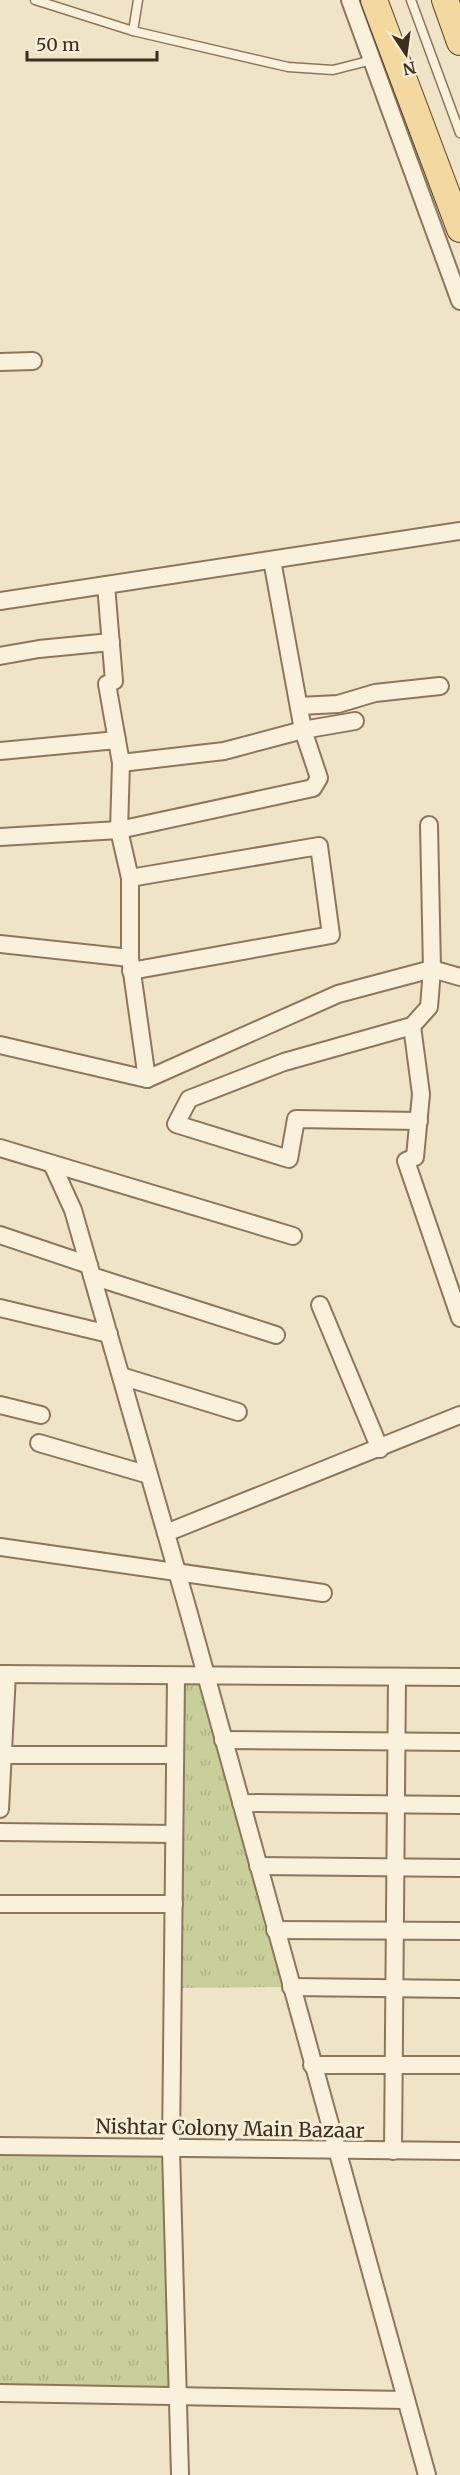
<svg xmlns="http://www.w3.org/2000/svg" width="460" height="2475" font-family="Merriweather,serif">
<defs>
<pattern id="park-tufts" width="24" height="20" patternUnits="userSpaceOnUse" patternTransform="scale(1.5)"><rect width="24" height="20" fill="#c9cf9b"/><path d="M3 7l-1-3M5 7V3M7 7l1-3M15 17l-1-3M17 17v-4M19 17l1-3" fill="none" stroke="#aeb285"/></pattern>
</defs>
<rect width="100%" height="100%" fill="#f0e4c8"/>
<g fill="url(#park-tufts)">
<polygon points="176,1676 206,1677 291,1987 173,1988"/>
<polygon points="0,2146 171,2149 180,2397 0,2393"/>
</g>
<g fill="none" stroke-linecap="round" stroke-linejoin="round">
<g stroke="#8d765c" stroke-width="11">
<g id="lane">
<polyline points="35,0 133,31 288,67 333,70 372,60"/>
<polyline points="411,0 460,133"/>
<polyline points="133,31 138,0"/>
</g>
</g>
<g stroke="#8d765c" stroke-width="20">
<g id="street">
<polyline points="350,0 460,301"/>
<polyline points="0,362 33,361"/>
<polyline points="106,585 114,681 107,684 121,763 119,830 130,878 130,958 147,1079"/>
<polyline points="0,601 460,531"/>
<polyline points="0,656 39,649 111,642"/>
<polyline points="299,706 338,704 375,693 440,686"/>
<polyline points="0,751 117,740"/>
<polyline points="121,763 224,751 303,730 355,721"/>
<polyline points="429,825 432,969 429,1007 412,1026 421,1094 415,1157 406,1161 460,1318"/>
<polyline points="0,837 119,830 313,788 319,778 303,730 272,560"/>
<polyline points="130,878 319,846 331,935 131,971"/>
<polyline points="0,944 130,958"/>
<polyline points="412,1026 284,1062 189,1099 176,1124 289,1159 296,1119 419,1121"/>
<polyline points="0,1045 147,1079 338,994 432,969 460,977"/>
<polyline points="0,1148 293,1236"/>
<polyline points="52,1164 73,1210 188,1610 427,2475"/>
<polyline points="0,1235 89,1265"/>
<polyline points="92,1276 276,1335"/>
<polyline points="320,1305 380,1449"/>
<polyline points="0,1308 109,1334"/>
<polyline points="121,1376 238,1412"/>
<polyline points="0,1405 41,1415"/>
<polyline points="39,1443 149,1475"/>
<polyline points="166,1533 460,1415"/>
<polyline points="0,1547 323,1593"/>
<polyline points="0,1674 460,1677"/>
<polyline points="176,1676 171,2149 180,2475"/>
<polyline points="223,1740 460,1742"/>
<polyline points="0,1755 175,1755"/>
<polyline points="241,1803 460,1805"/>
<polyline points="0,1809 7,1674"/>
<polyline points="0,1832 174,1834"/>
<polyline points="258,1866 460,1868"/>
<polyline points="0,1904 174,1904"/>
<polyline points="275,1930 460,1931"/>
<polyline points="291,1987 460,1989"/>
<polyline points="312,2065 460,2065"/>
<polyline points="0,2146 460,2151"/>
<polyline points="393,2151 397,1677"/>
<polyline points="0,2393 406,2400"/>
</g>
</g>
<g stroke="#5b4430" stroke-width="28">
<g id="primary">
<polyline points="374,0 460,229"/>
<polyline points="445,0 460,42"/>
</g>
</g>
<use href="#lane" stroke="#faf1dc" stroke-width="8"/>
<use href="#street" stroke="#faf1dc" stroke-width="16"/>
<use href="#primary" stroke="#f3d9a0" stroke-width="26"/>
</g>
<g text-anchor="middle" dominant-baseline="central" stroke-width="6" stroke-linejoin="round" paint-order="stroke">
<g font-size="20" fill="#3d2e20" stroke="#f7eed8">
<text transform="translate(230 2128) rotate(1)">Nishtar Colony Main Bazaar</text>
</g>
</g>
<g transform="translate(406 54) rotate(167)" stroke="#f7eed8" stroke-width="4.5" paint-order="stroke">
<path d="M0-4.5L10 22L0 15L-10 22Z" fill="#3d2e20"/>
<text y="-9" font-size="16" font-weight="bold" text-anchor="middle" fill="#3d2e20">N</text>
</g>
<path d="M27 51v9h130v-9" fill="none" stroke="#3d2e20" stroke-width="3"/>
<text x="36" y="51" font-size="18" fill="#3d2e20" stroke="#f7eed8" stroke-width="4.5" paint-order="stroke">50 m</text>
</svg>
